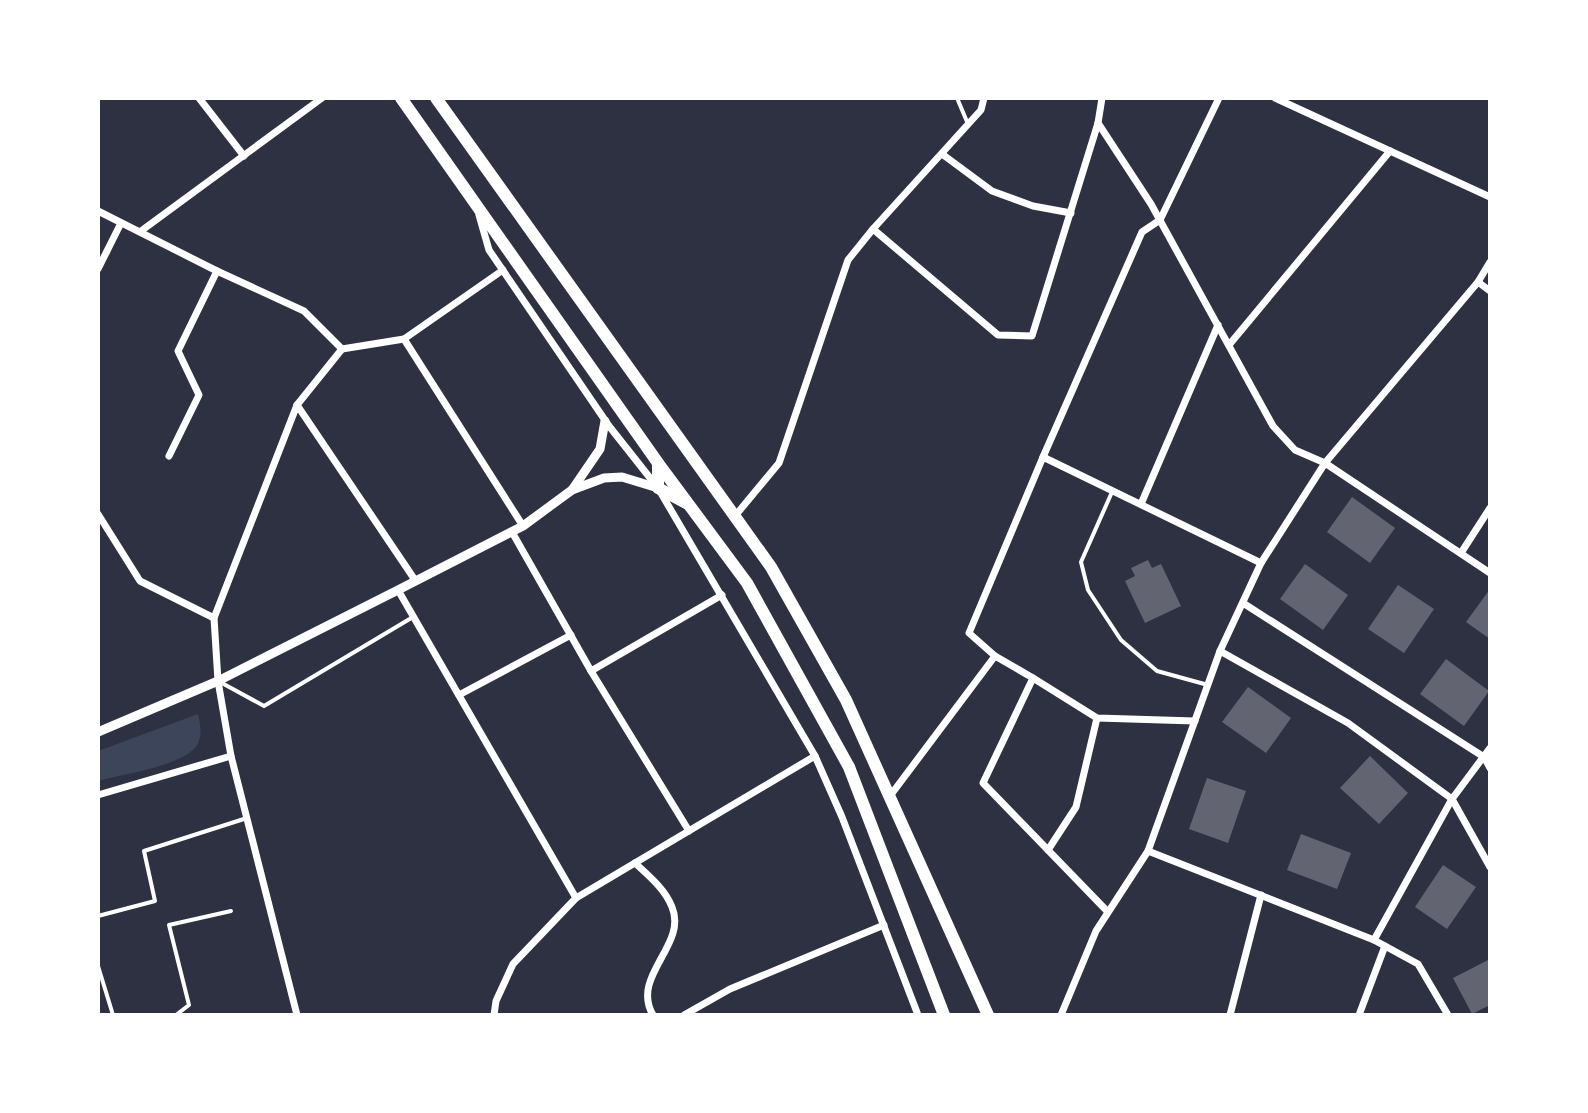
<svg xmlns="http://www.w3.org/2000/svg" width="1588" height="1113" font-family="'PT Sans',sans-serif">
<rect width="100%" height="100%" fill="#2d3142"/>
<path fill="#3c4559" d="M198,714C200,724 203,735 197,745C184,766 123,774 98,781V751Z"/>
<g fill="#626471">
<polygon points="1352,497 1395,528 1370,563 1327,532"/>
<polygon points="1148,560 1152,568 1161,564 1181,606 1145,623 1125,581 1135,576 1131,568"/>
<polygon points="1305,564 1348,595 1323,630 1280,599"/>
<polygon points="1398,585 1434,609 1404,653 1368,629"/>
<polygon points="1490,589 1490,639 1466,622"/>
<polygon points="1446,659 1489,691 1464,726 1420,694"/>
<polygon points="1248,687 1291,718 1266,753 1222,722"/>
<polygon points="1370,756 1408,793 1379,824 1340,788"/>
<polygon points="1207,778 1246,791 1228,843 1189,829"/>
<polygon points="1301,834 1351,853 1337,889 1287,870"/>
<polygon points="1443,865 1476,887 1447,929 1415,907"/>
<polygon points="1490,959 1490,1005 1472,1014 1453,978"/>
</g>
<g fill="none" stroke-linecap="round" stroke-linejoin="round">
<g stroke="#fff" stroke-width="4">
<polyline points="957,98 968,124"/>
<polyline points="1112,492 1081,562 1088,590 1121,640 1157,671 1208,685"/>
<polyline points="220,682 264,706 413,617"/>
<polyline points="98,916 155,901 144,851 247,818"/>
<polyline points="98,966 113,1015"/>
<polyline points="176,1015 189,1005 169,925 231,911"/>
</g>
<g stroke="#fff" stroke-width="7">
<polyline points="199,98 244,156"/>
<polyline points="1275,98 1490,197"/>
<polyline points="1098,123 1151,204 1273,426 1295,450 1325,463 1490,573"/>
<polyline points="942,154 992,191 1033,206 1071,213"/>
<polyline points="98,211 217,271 304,311 342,349 297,405 214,618 218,681 231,756 297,1015"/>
<polyline points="479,215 489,250 609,426 658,488 815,756 842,817 918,1015"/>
<polyline points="873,229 998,335 1032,336 1098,123 1102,98"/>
<polyline points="141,231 322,98"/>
<polyline points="98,269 121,223"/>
<polyline points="1478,282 1490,291"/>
<polyline points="404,339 523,526"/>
<polyline points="1229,345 1390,151"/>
<polyline points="342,349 404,339 503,270"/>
<polyline points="297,405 415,580"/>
<polyline points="169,456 199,395 178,351 217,271"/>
<polyline points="1043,457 1142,232 1160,220 1219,98"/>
<polyline points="1141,504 1218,325"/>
<polyline points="98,514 140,581 214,618"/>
<polyline points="735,516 779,463 848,260 873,229 981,110 984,98"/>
<polyline points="512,532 591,671 689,831"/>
<polyline points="1461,553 1490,508"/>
<polyline points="398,590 576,898"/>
<polyline points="1243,603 1484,757 1490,768"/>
<polyline points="1220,651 1348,723 1452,799 1490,867"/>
<polyline points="995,656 969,633 1043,457 1261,563"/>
<polyline points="591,671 722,595"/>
<polyline points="1033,678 1097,718 1195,721"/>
<polyline points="459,695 571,635"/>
<polyline points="98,795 231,756"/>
<polyline points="890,796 995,656 1033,678 983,783 1107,911"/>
<polyline points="1048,850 1076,807 1097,718"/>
<polyline points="1148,851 1374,940 1418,964 1448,1015"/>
<path d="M635,863C649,876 665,889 672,907C688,945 630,976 653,1015"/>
<polyline points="1374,940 1452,799 1490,748"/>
<polyline points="494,1015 496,1001 513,964 576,898 815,756"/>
<polyline points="684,1015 730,989 884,925"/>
<polyline points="1061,1015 1096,931 1148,851 1220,651 1261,563 1325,463 1478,282 1490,262"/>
<polyline points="1230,1015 1261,895"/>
<polyline points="1359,1015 1385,946"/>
</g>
<g stroke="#fff" stroke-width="9">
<polyline points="572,490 600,449 605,421"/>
<polyline points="98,732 218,681 398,590 523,526 572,490 604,478 622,477 658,488"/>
</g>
<g stroke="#fff" stroke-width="12">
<polyline points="401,98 658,463 747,583 849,767 944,1015"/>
<polyline points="436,98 771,567 846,700 988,1015"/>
<polyline points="658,463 658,488 686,503"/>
</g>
</g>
<rect width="1588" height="1113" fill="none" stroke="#ffffff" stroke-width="200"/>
</svg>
